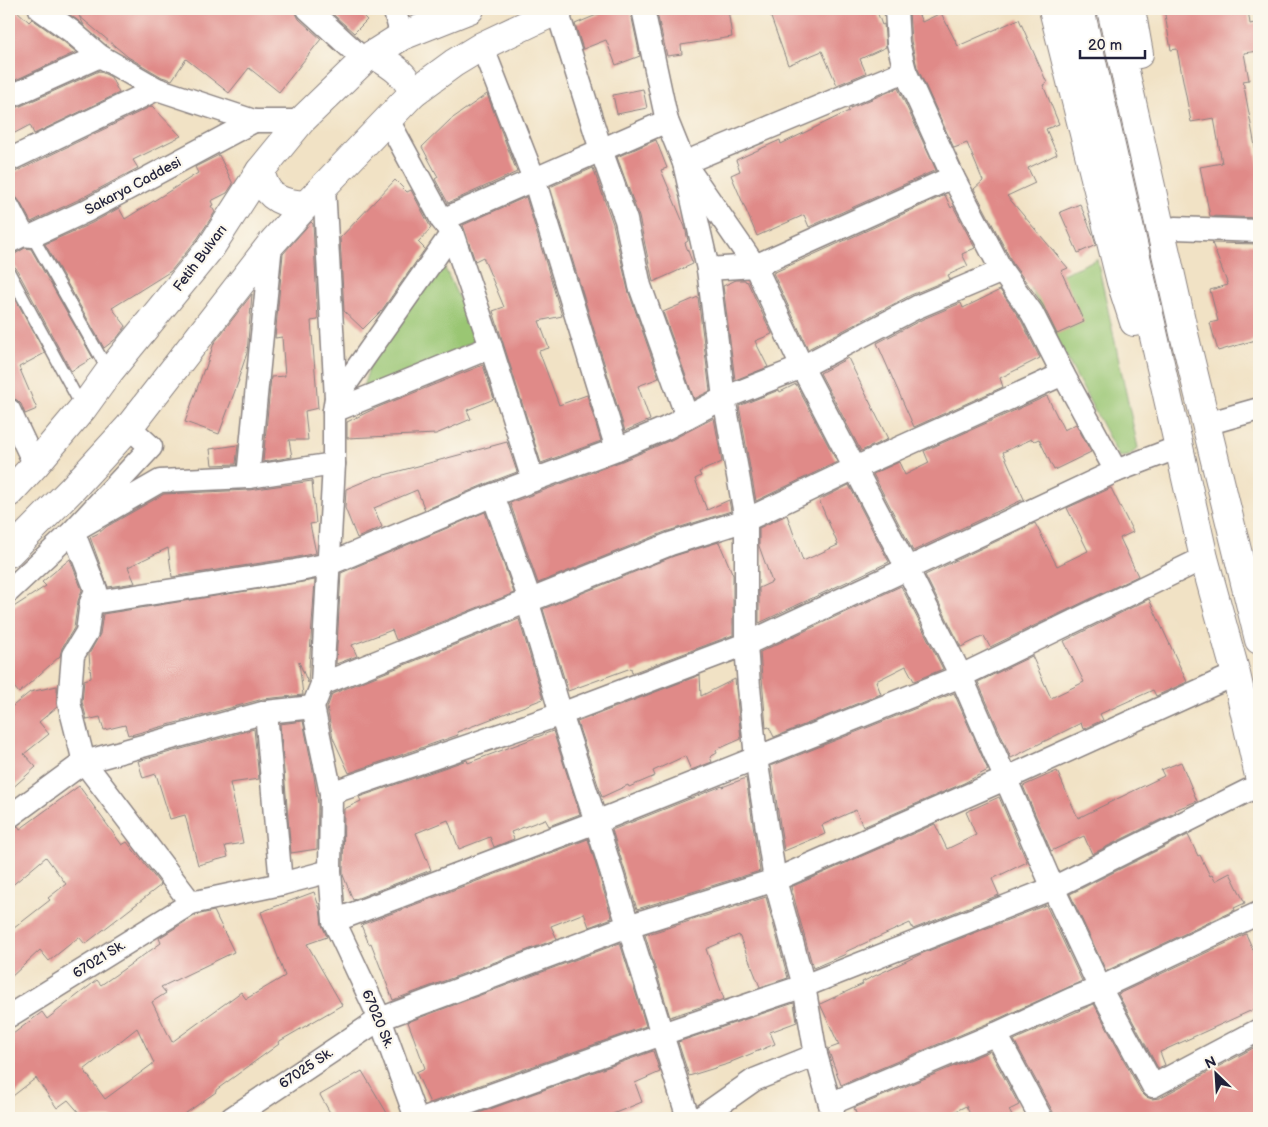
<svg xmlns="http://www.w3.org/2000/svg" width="1268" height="1127" font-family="'Balsamiq Sans',sans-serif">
<rect width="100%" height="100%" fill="#fbf7ec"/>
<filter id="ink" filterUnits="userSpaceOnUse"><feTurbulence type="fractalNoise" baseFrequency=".02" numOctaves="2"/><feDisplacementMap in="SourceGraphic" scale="10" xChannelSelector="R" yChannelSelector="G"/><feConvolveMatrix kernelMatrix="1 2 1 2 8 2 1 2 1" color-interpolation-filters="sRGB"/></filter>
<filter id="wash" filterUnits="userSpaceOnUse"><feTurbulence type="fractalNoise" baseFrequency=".0096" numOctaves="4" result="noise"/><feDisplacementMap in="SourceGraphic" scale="20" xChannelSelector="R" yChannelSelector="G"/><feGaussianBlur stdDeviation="1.12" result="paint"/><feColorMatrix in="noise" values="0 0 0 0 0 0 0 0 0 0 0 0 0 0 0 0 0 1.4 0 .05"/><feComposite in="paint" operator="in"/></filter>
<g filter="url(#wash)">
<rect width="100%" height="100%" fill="#f1e2c5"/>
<g fill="#9ac673" stroke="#5e7457">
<polygon points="1097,259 1138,448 1129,456 1119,457 1030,288"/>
<polygon points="442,262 478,339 359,398 373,357"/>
</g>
<g id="blocks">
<g fill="#e08a88" fill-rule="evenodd">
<polygon points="9,9 15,9 29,22 32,19 63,41 76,52 9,83"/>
<polygon points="62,9 295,9 296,13 299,19 321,39 279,92 249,68 229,93 186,59 172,80 162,77 128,57 79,16 84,25"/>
<polygon points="327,9 356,9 367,20 354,33"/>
<polygon points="611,9 630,9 640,56 616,65 606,40 583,49 575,24"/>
<polygon points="656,9 728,9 732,37 681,45 682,54 667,56"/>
<polygon points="768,9 876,9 882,25 884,24 886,47 860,59 866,73 837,85 822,51 788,65"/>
<polygon points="916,9 922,22 941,13 958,46 1019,19 1047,83 1043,85 1059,124 1046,129 1057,154 1028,168 1035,183 1007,196 1068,268 1061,271 1084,322 1057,334 1043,305 1013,264 974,189 983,181 967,143 954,148 917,67 911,41 909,12"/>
<polygon points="1164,9 1248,9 1250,24 1259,22 1259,51 1244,53 1249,80 1243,81 1259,168 1259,218 1210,216 1200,167 1222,163 1214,118 1191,122 1177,49 1171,50"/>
<polygon points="99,71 111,77 119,93 34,134 30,125 9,136 9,110 14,109"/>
<polygon points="898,88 936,170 809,227 804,215 757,236 731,175 740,171 736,160 780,140 781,144 849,111 848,109"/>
<polygon points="643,89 647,108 617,114 613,95"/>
<polygon points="487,94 517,172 448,203 435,179 438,177 422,147 450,120"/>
<polygon points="152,106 181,136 133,160 138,168 80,199 31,222 20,202 16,197 9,195 9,174 15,172"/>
<polygon points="656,140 667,168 661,170 685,227 688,241 685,243 693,264 653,282 639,217 617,157"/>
<polygon points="219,155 233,184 227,193 211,201 213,205 211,206 215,212 198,238 171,271 112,308 126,326 117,338 104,348 45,244 92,223 119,208 125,219 198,173 195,167"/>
<polygon points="593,168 613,224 628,290 659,378 638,386 650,420 625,431 550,187"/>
<polygon points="395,180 407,192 411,190 431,228 418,242 425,249 382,310 363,329 344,311 340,238"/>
<polygon points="945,195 951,208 953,206 975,248 962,254 968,266 948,275 950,279 911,295 808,349 773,273"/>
<polygon points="526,197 562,316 539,321 549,348 539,351 559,405 587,395 601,441 541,463 493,311 504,307 483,257 475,261 463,225"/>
<polygon points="1080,204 1093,235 1096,245 1078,253 1060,212"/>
<polygon points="311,222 313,224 318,320 311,321 318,408 305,411 308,440 289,440 292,457 263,462 271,377 285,376 282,337 275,338 283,254"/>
<polygon points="1212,243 1259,244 1259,339 1218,351 1210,323 1218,321 1210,290 1228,285"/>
<polygon points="25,248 31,249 93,358 71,371 16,268 12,265 9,265 9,255 15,254"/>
<polygon points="736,280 745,280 746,282 747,281 772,334 755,341 768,367 735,380 723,286"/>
<polygon points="9,287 45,353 19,367 37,409 25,414 21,404 17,400 9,397"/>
<polygon points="1000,290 1021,320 1040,358 1000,378 1003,387 914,427 877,343 923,319 961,303 963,308"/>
<polygon points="252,294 247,353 238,380 239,380 219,434 185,422 204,369 205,370 214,343"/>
<polygon points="698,297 710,391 694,399 663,312"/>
<polygon points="848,358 888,439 861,451 820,373"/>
<polygon points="483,365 494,399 467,410 471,419 436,434 347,438 347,422 376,408"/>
<polygon points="796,384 837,462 756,501 739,406 779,390 780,392"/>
<polygon points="1047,396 1064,430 1076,424 1091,452 1054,470 1039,439 1034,441 1032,439 1003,452 1024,499 913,551 873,474 899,462 905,475 929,463 924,451"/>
<polygon points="714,418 722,462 699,472 701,476 695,479 707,510 729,500 731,511 665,532 538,583 510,503 622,461 671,440"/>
<polygon points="507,442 517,472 488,483 425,510 417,490 374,508 382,527 357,538 345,508 346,489 377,476 377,477"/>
<polygon points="238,445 236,464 212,465 210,449"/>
<polygon points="312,481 316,523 310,524 316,553 293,558 172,577 168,548 128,567 135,583 108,587 90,537 99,533 106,527 164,494 249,490"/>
<polygon points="849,485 889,562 759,623 759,588 772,582 759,546 759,528 787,515 803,561 838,545 819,500"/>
<polygon points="1111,488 1133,532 1120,538 1138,576 990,647 984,636 961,647 925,575 1035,523 1057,566 1088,551 1067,508"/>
<polygon points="485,512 514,593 396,640 392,630 352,645 357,656 336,664 341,573"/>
<polygon points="719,542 733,575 733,635 632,673 631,668 568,691 543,609 674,556"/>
<polygon points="70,559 82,590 78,601 74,628 62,648 60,656 19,693 9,681 9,610 46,586 42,582"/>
<polygon points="315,580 308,683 299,662 303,695 263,699 131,735 131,734 128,735 125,725 104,730 100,717 87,720 82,702 84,680 91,678 89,654 100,634 103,614"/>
<polygon points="901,586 943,669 914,681 906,666 876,681 881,694 774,737 769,727 766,728 760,652"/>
<polygon points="1149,599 1187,682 1156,696 1153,690 1100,714 1103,720 1083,729 1081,723 1011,758 978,682 1032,656 1051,698 1084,682 1064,641"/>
<polygon points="519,619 543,699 457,732 458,735 349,773 333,738 327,708 332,694"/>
<polygon points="700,675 701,696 735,679 741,739 716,750 717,753 710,757 712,762 691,770 685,756 653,771 655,776 629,787 628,785 602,797 577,722"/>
<polygon points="57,686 57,707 39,722 49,734 24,754 36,767 9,791 9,709 30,692"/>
<polygon points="954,693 988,770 964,783 863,827 856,810 822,825 825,834 784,851 771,766"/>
<polygon points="303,721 314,776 318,804 317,849 291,853 280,724"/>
<polygon points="254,729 259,779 230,783 243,843 225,846 228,857 198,865 185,815 170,819 156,774 143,778 138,761"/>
<polygon points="553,731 580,814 549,826 545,819 511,832 514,839 494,847 490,837 459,849 448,820 416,833 431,870 353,900 343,875 344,809 361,801 359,797 467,760 468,763"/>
<polygon points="1181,762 1197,801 1175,810 1176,812 1092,854 1084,836 1051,851 1023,786 1057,771 1078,818 1164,776 1161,770"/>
<polygon points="746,778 760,871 637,909 612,830 722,786 722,787"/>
<polygon points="79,786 122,845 127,842 161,885 85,944 79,937 49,961 40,950 9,979 9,932 50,900 48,898 66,884 46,857 9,888 9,830 18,826 20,829"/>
<polygon points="999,797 1027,862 992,879 999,895 913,929 910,923 845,952 846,954 813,968 791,887 935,824 947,849 976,835 966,812"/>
<polygon points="1188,835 1198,856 1200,855 1210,876 1212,875 1215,881 1230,873 1245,903 1234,908 1235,910 1106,971 1070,894"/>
<polygon points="588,839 612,918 589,927 584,913 551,926 557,939 393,1000 371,943 369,944 361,925"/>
<path d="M314,892L320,909L322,925L327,937L307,944L342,1005L278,1042L279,1044L216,1090V1092L179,1118H79L82,1116L68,1100L57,1108L36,1078L9,1099V1037L42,1012L47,1019L97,980L101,985L161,943L159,938L196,915L214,911L234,952L161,987L166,993L152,1002L172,1042L241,992L246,999L285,976L261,912ZM137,1028L154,1063L105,1099L84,1070Z"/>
<polygon points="766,897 788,978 760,987 739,935 706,949 724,999 670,1017 645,935"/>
<polygon points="1046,905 1082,981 991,1022 841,1085 828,1049 839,1045 820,1004 863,984 862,982 923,953"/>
<polygon points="1246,934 1259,963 1259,1007 1160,1052 1165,1065 1158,1068 1118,994"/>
<polygon points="620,943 646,1026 430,1103 416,1072 425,1068 408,1022"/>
<polygon points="794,1003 797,1022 770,1032 775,1044 731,1062 731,1063 689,1076 678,1042"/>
<polygon points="1094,1004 1141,1092 1146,1097 1152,1099 1159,1098 1259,1045 1259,1118 1054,1118 1053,1112 1014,1040"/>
<polygon points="653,1051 660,1072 635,1083 642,1102 603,1118 465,1118"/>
<polygon points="990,1051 1019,1105 1009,1110 1013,1118 972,1118 966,1106 942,1118 858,1118 854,1108"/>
<polygon points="362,1071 390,1118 333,1118 320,1095"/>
</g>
</g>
</g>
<g filter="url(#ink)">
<use href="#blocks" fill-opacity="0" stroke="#8a8280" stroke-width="1"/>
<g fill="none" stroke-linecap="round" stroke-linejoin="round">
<g stroke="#8a8280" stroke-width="14">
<g id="lane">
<polyline points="32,236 109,372"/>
<polyline points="9,272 82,407"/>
</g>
</g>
<g stroke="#8a8280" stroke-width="25">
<g id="street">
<polyline points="40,9 71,31 100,56 157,89 254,121 301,121"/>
<polyline points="308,9 364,60"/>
<polyline points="394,9 402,36"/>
<polyline points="643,9 667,121 684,163 708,269 724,398 746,520 746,644 749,687 756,758 775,880 804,986 816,1055 834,1118"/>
<polyline points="896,9 898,43 905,71 953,177 1002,271 1032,313 1063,374 1116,471"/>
<polyline points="557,10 601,150 626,220 640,286 687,417"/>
<polyline points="482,46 534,179 617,449"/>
<polyline points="905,71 684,163 755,266 802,367 907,568 961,676 1053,888 1100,988 1153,1086 1259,1030"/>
<polyline points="9,97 100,56"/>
<polyline points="388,120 442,220 452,233 491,347 533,480"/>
<polyline points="9,160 157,89"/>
<polyline points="324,187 336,398 334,411 334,464 322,684 313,707 331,793 330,871 334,921 380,1019 416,1118"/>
<polyline points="9,208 23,235"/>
<polyline points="442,220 667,121"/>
<polyline points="1175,228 1259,231"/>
<polyline points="9,242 23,235 32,236 86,211 254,121"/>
<polyline points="708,269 755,266 953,177"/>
<polyline points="336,398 452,233"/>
<polyline points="9,410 35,465"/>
<polyline points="334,411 491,347"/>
<polyline points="1206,424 1259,409"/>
<polyline points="129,427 151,447 73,531 96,590 91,603 87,632 73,655 69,703 84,762 191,903"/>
<polyline points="248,477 271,244"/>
<polyline points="493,495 530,600 530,610 561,714 596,822 688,1118"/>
<polyline points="9,591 73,531 160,481 248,477 334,464"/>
<polyline points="91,603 295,571 329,564 493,495 617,449 666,428 724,398 802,367 917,307 1002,271"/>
<polyline points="322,684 670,544 746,520 855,468 1063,374"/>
<polyline points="266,712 281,884"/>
<polyline points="331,793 561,714 746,644 1116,471 1179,447"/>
<polyline points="9,817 84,762 266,712 313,707"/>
<polyline points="334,921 596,822 961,676 1204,558"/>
<polyline points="9,1016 191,903 281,884 330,871"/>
<polyline points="996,1034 1041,1118"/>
<polyline points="830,1104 996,1034 1072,999 1100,988 1259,913"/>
<polyline points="232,1118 380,1019 628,926 775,880 1005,779 1236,674"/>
<polyline points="427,1118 662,1034 804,986 1053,888 1259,785"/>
<polyline points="700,1118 754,1080 816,1055"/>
</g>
</g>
<g stroke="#8a8280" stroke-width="30">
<g id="secondary">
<polyline points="1053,9 1121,282 1134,322"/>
<polyline points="1080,9 1204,558 1236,674 1259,776"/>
<polyline points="1111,9 1185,338 1259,640"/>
<polyline points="1131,9 1139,54"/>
<path d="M373,54C391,65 406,73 413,93"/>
<path d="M260,171C262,177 263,182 266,187C274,202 291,204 306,205"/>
<polyline points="9,493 35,465 83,408 109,372 211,247 260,171 301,121 364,60 402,36 470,9"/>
<polyline points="9,553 73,488 129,427 271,244 306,205 413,93 454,63 482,46 560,9"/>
</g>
</g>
<use href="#lane" stroke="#fff" stroke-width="11"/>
<use href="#street" stroke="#fff" stroke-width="22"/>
<use href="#secondary" stroke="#fff" stroke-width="28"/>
</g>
</g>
<g text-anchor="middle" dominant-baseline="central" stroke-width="4.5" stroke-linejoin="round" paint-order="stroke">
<g font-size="14" fill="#22223b" stroke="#fbf7ec">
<text transform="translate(133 186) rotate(-28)">Sakarya Caddesi</text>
<text transform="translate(200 258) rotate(-53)">Fetih Bulvarı</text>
<text transform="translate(99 959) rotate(-32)">67021 Sk.</text>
<text transform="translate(378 1019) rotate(67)">67020 Sk.</text>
<text transform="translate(306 1068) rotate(-34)">67025 Sk.</text>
</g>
</g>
<rect width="1268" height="1127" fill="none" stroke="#fbf7ec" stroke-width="30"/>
<g transform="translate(1216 1074) rotate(335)" stroke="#fbf7ec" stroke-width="4" paint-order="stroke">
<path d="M0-4L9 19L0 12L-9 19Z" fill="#22223b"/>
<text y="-8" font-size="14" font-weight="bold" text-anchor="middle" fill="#22223b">N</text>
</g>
<path d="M1080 50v8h65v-8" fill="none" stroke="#22223b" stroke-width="2.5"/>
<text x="1088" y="50" font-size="15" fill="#22223b" stroke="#fbf7ec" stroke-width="4" paint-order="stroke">20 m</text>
</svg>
